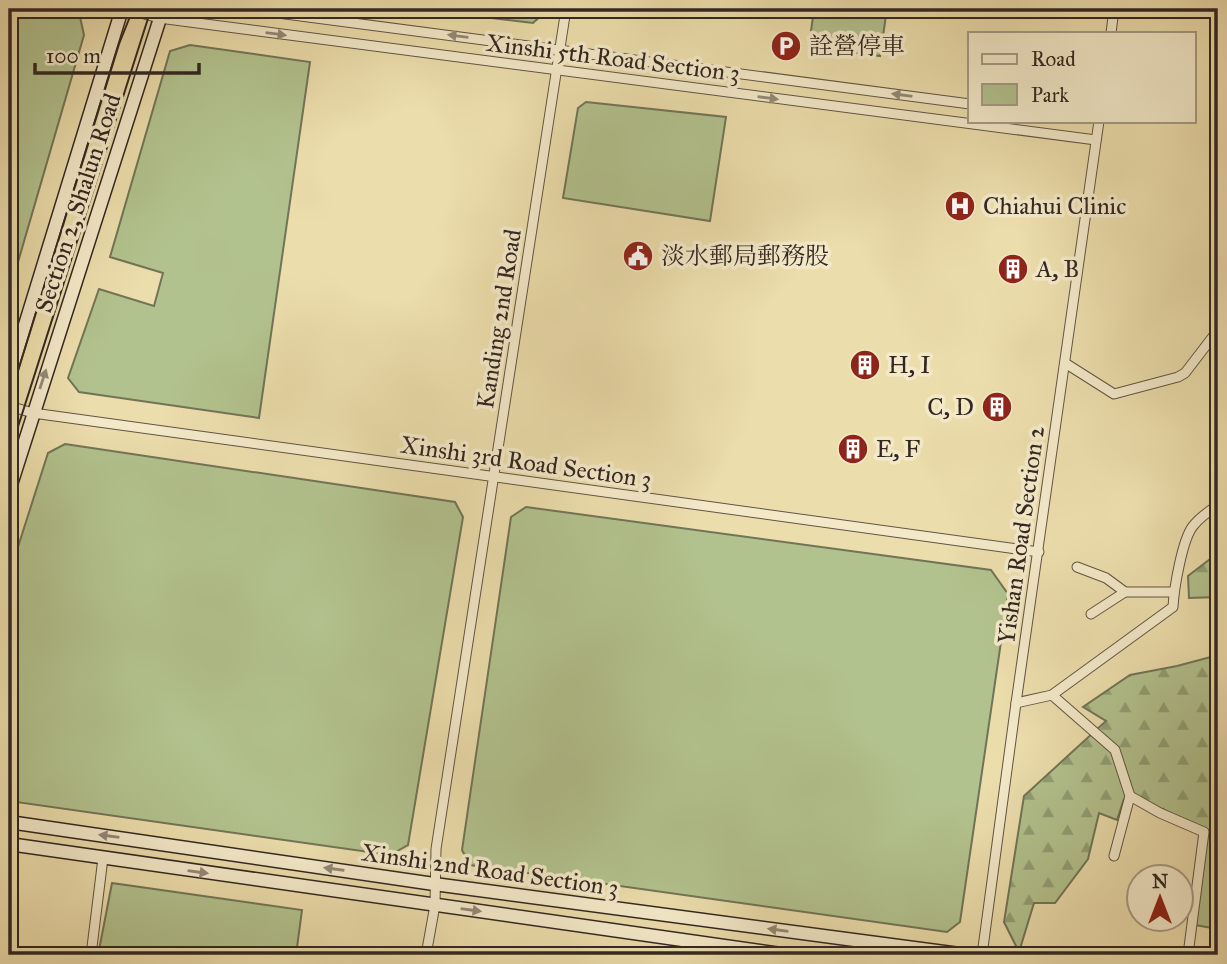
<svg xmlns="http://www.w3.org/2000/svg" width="1227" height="964" font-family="'IM FELL Great Primer','Noto Serif TC',serif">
<defs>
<pattern id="forest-firs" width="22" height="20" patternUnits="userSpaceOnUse" patternTransform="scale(1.75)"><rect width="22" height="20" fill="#b2c28e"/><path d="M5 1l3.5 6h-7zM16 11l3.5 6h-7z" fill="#919e74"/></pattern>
</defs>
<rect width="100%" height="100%" fill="#ecddac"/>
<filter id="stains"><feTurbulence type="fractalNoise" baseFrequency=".00286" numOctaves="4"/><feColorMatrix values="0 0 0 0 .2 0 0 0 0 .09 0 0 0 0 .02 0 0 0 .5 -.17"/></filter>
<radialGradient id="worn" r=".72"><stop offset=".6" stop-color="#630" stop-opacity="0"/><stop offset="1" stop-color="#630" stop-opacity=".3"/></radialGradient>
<g fill="#b2c28e" stroke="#727458" stroke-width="2">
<polygon points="9,9 59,9 80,17 84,35 9,293"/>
<polygon points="416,9 543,9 543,14 533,23"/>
<polygon points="814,9 887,9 880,56 809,46"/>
<polygon points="190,45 310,62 259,418 79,392 68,378 99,289 154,306 163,273 110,257 170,51"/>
<polygon points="586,102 726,117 710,221 563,198 578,108"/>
<polygon points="65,444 455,502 463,517 408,845 390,855 9,801 9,575 48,453"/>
<polygon points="526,507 991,570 1008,594 960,922 947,932 470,865 462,850 511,517"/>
<polygon points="1218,822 1218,929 1189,924 1209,831"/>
<polygon points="112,883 302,910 296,955 141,955 99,950"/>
</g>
<g fill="url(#forest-firs)" stroke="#727458" stroke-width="2">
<polygon points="1218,553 1218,597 1189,598 1188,576"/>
<polygon points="1218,655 1218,822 1209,831 1136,797 1124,799 1117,820 1099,813 1088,859 1055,903 1034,903 1019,952 1004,922 1024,796 1106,721 1083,707 1130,675 1177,666"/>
</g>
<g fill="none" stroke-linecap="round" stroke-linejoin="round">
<g stroke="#615444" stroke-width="11">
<g id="street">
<polyline points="126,9 159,18 1096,140"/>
<polyline points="247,9 970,104"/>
<polyline points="1111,33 1114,9"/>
<polyline points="1065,363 1114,394 1178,377 1185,373 1218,330"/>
<polyline points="9,406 33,413 1039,552"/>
<polyline points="1077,567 1106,578 1125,592 1174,592"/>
<polyline points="1091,614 1125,592"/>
<polyline points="1052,695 1115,750 1130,796 1114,856"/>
<path d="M1016,703L1052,695L1173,607C1174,589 1182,540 1193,526C1200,517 1209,511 1218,505"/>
<polyline points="1130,796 1160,813 1204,832 1189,947"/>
<polyline points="91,955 103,858"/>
<polyline points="426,955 435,905 436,849 566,9"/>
<polyline points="982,955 1016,703 1099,121"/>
</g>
</g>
<g stroke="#332721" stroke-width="15">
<g id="secondary">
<polyline points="9,377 122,9"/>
<polyline points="9,491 163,9"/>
<polyline points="9,822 434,884 967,955"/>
<polyline points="9,844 788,955"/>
</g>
</g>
<use href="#street" stroke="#f3e9c9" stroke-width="9"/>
<use href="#secondary" stroke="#f3e9c9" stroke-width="12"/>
<g stroke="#332721" stroke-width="2">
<polyline points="9,400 119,44 133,9"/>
<polyline points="9,455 151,9"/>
</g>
</g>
<defs><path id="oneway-solid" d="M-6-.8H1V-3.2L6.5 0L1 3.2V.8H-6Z" transform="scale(1.75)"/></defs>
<g fill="#938875">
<use href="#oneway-solid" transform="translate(276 34) rotate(7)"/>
<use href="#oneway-solid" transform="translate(458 36) rotate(-173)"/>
<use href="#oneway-solid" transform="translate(902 95) rotate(-172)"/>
<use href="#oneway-solid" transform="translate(768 98) rotate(7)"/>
<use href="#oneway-solid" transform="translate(43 379) rotate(-72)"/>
<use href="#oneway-solid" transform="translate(109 836) rotate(-172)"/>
<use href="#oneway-solid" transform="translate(334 869) rotate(-172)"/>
<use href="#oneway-solid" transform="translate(198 872) rotate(8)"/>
<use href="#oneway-solid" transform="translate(471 910) rotate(8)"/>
<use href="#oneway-solid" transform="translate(778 930) rotate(-172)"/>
</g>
<defs>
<g id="parking-disc" transform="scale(1.575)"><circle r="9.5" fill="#8f2418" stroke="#f3e9c9"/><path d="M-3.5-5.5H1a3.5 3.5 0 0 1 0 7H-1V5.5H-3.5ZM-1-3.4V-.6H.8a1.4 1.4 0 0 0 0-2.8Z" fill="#fff"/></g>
<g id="hospital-disc" transform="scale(1.575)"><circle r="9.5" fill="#8f2418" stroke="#f3e9c9"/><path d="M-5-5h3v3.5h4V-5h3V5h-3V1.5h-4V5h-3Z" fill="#fff"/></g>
<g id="civic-disc" transform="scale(1.575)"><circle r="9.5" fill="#8f2418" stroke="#f3e9c9"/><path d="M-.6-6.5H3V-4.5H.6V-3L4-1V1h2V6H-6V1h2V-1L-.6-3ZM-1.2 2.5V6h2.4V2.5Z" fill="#fff"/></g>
<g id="building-disc" transform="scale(1.575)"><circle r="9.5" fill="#8f2418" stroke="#f3e9c9"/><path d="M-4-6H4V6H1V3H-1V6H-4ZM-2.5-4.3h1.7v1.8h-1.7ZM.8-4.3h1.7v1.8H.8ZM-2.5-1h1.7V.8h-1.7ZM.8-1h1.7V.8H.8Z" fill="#fff"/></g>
</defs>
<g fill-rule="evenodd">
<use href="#parking-disc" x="786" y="46"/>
<use href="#hospital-disc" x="960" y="206"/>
<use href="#civic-disc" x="638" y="256"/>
<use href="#building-disc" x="1013" y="269"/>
<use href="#building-disc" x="865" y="365"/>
<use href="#building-disc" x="997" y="407"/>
<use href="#building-disc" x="853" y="449"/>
</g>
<g text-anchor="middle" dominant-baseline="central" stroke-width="7" stroke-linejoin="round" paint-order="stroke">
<g font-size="24" fill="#332721" stroke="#f3e9c9" text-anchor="start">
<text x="809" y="46">詮營停車</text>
<text x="983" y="206">Chiahui Clinic</text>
<text x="661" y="256">淡水郵局郵務股</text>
<text x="1036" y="269">A, B</text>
<text x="888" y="365">H, I</text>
<text x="974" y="407" text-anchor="end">C, D</text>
<text x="876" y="449">E, F</text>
</g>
<g font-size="24" fill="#332721" stroke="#f3e9c9">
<text transform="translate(613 58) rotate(7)">Xinshi 5th Road Section 3</text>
<text transform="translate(78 203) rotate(-72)">Section 2, Shalun Road</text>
<text transform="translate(499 319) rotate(-81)">Kanding 2nd Road</text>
<text transform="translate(526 462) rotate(8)">Xinshi 3rd Road Section 3</text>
<text transform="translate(1021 535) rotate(-82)">Yishan Road Section 2</text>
<text transform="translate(490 870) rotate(8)">Xinshi 2nd Road Section 3</text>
</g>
</g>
<rect width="1227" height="964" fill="none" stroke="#ecddac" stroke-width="35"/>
<rect x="10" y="10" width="1206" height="943" fill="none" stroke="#332721" stroke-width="3.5"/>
<rect x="18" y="18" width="1192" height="929" fill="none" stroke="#332721" stroke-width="2"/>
<rect x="968" y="32" width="228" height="91" fill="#f3e9c9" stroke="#a69b86" stroke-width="2"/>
<rect x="982" y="54" width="35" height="10" fill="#f3e9c9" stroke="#a69b86" stroke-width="2"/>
<text x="1031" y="66" font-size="21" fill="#332721">Road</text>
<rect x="982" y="84" width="35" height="21" fill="#b2c28e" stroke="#a69b86" stroke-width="2"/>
<text x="1031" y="102" font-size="21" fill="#332721">Park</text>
<g transform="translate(1160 898)"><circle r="33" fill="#f3e9c9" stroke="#a69b86" stroke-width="2"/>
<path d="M0-5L12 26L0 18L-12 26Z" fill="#8f2418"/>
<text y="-10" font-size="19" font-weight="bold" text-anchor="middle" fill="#332721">N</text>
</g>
<path d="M35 63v10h164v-10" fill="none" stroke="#332721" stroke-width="3.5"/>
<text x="46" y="63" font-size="21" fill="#332721" stroke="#f3e9c9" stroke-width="5" paint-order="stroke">100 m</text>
<rect width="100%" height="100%" filter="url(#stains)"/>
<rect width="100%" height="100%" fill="url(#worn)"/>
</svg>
